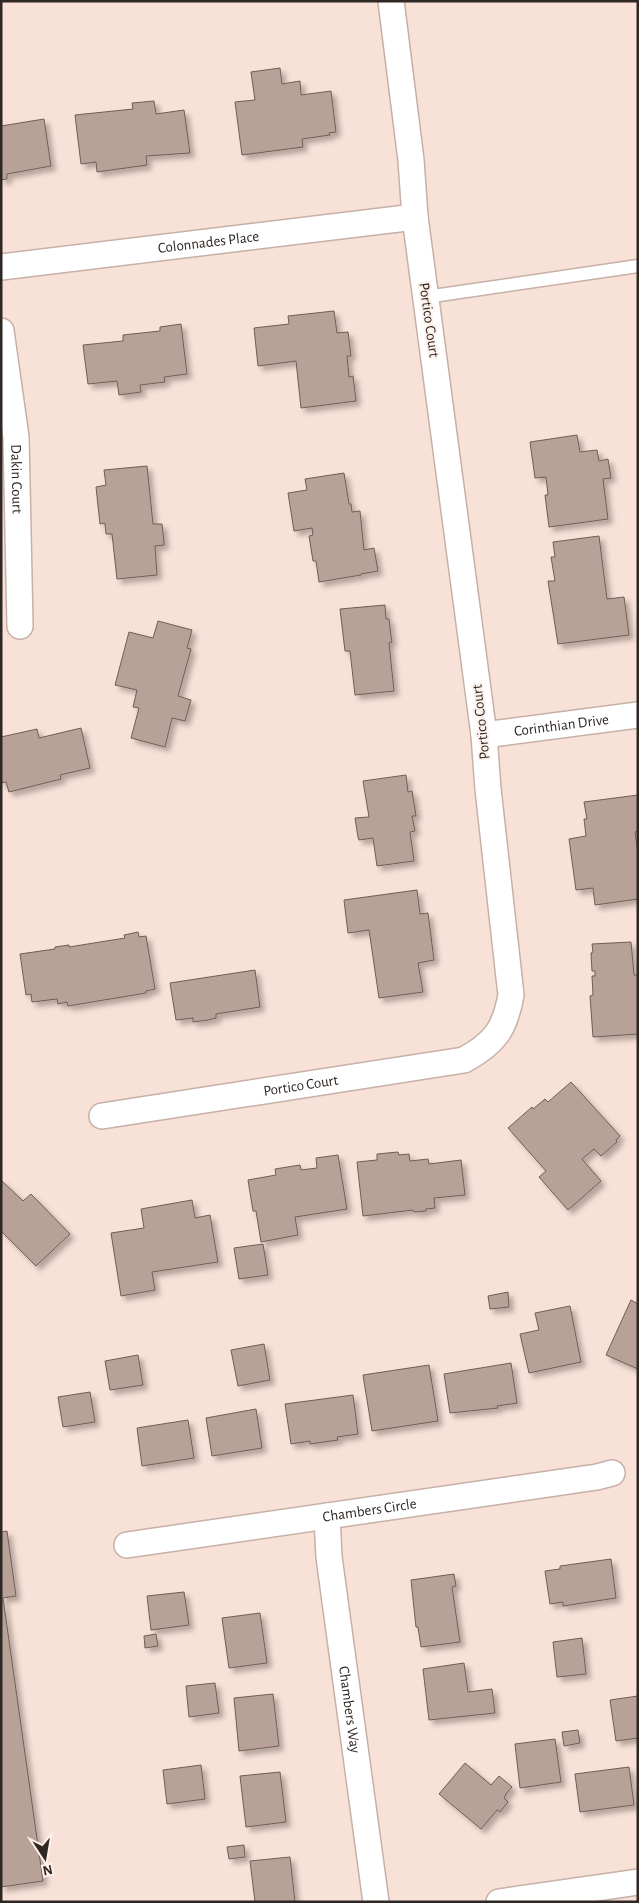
<svg xmlns="http://www.w3.org/2000/svg" width="639" height="1903" font-family="'Alegreya Sans',sans-serif">
<defs>
<filter id="shadow"><feDropShadow dx="4.5" dy="4.5" stdDeviation="2.5" flood-color="#0004"/></filter>
</defs>
<rect width="100%" height="100%" fill="#f8e1d7"/>
<g fill="#b8a298" stroke="#715d54" filter="url(#shadow)">
<polygon points="280,68 282,84 300,81 301,95 331,91 336,132 329,133 330,135 302,139 303,147 242,155 235,102 255,100 251,72"/>
<polygon points="154,101 156,114 184,110 190,153 146,156 147,165 97,172 96,162 81,164 75,115 133,109 132,103"/>
<polygon points="44,119 51,166 7,174 7,179 1,180 1,126"/>
<polygon points="334,311 337,333 348,332 351,356 347,356 349,377 353,376 356,401 301,408 296,361 258,366 254,328 289,324 288,316"/>
<polygon points="181,324 187,374 164,377 165,382 140,385 141,392 119,395 117,381 88,384 83,345 123,341 123,335 160,331 160,327"/>
<polygon points="577,435 580,452 597,450 599,461 608,459 611,478 603,479 608,519 549,527 545,495 548,495 546,477 535,478 530,442"/>
<polygon points="147,466 153,524 162,524 164,542 164,545 155,546 157,575 117,579 112,534 106,534 105,523 100,524 96,487 106,485 104,470"/>
<polygon points="344,473 349,504 351,504 352,512 360,511 364,550 374,548 378,571 361,574 361,575 319,582 316,561 313,561 309,536 313,535 312,528 294,531 288,493 307,490 305,479"/>
<polygon points="599,536 607,599 624,597 629,635 558,644 548,581 555,581 551,557 555,557 553,542"/>
<polygon points="385,605 386,619 389,619 391,636 392,642 389,643 394,691 355,695 350,651 345,651 340,609"/>
<polygon points="158,621 192,630 187,648 191,649 178,696 191,700 185,721 172,718 165,747 131,738 139,708 133,707 137,690 115,685 129,632 153,638"/>
<polygon points="81,728 90,768 60,775 61,779 9,792 6,782 1,783 1,737 37,729 39,738"/>
<polygon points="406,775 408,792 412,791 416,816 412,816 415,831 410,832 414,861 377,866 373,838 359,840 358,837 355,818 369,817 363,781"/>
<polygon points="638,795 638,831 635,832 638,853 638,899 595,905 593,888 576,890 569,839 586,836 584,819 587,819 584,802"/>
<polygon points="417,890 420,914 428,913 434,960 418,963 423,992 379,998 369,930 348,933 344,900"/>
<polygon points="138,932 139,937 146,936 155,989 146,991 146,993 68,1006 67,1002 58,1004 57,999 32,1002 31,994 26,995 20,954 55,949 55,947 69,945 69,947 125,938 124,935"/>
<polygon points="631,942 634,975 638,975 638,1034 593,1037 590,996 593,995 592,976 595,976 595,971 592,971 591,953 593,952 592,944"/>
<polygon points="255,970 260,1007 216,1014 216,1018 208,1020 193,1022 193,1018 176,1020 170,983"/>
<polygon points="571,1082 620,1136 616,1140 617,1142 601,1156 594,1149 582,1159 601,1181 568,1210 539,1177 546,1171 508,1128 532,1107 533,1109 545,1099 548,1102"/>
<polygon points="398,1152 399,1155 409,1154 410,1161 428,1159 429,1164 461,1160 465,1195 434,1198 435,1208 426,1209 426,1211 414,1212 413,1210 363,1216 357,1162 377,1160 377,1154"/>
<polygon points="338,1155 347,1209 295,1217 298,1235 261,1242 256,1211 253,1211 248,1180 276,1175 275,1169 300,1165 301,1170 317,1168 316,1158"/>
<polygon points="1,1180 23,1201 31,1194 70,1234 36,1266 1,1231"/>
<polygon points="192,1200 195,1218 210,1215 218,1262 152,1272 155,1290 121,1296 111,1233 144,1228 141,1209"/>
<polygon points="263,1244 268,1275 239,1279 234,1248"/>
<polygon points="508,1292 509,1307 490,1309 488,1296"/>
<polygon points="631,1300 638,1304 638,1369 606,1355"/>
<polygon points="570,1306 581,1362 529,1373 520,1334 539,1330 535,1313"/>
<polygon points="264,1344 270,1380 238,1386 231,1350"/>
<polygon points="138,1355 143,1385 110,1390 105,1361"/>
<polygon points="511,1363 517,1403 497,1406 498,1408 450,1413 444,1374"/>
<polygon points="429,1365 438,1421 372,1431 363,1375"/>
<polygon points="90,1392 95,1422 63,1427 58,1397"/>
<polygon points="353,1395 358,1434 337,1437 338,1440 310,1444 310,1441 291,1444 285,1404"/>
<polygon points="256,1409 262,1448 212,1456 206,1418"/>
<polygon points="188,1420 194,1458 142,1466 137,1428"/>
<polygon points="7,1531 16,1596 3,1598 43,1881 1,1887 1,1532"/>
<polygon points="611,1559 616,1598 563,1606 563,1602 550,1604 545,1571 560,1569 560,1566"/>
<polygon points="454,1574 456,1586 452,1587 460,1642 421,1647 418,1627 416,1627 411,1580"/>
<polygon points="184,1592 189,1625 151,1630 147,1596"/>
<polygon points="260,1613 267,1663 229,1668 222,1618"/>
<polygon points="156,1634 158,1646 145,1648 144,1636"/>
<polygon points="582,1638 586,1674 557,1677 553,1642"/>
<polygon points="464,1663 468,1692 492,1689 495,1713 429,1720 423,1669"/>
<polygon points="215,1683 219,1713 189,1717 186,1686"/>
<polygon points="273,1694 279,1746 239,1751 234,1698"/>
<polygon points="638,1696 638,1738 616,1741 610,1700"/>
<polygon points="578,1730 580,1743 564,1746 562,1732"/>
<polygon points="555,1739 561,1782 520,1788 515,1744"/>
<polygon points="465,1763 491,1785 499,1776 512,1787 505,1795 506,1795 504,1798 508,1802 500,1812 497,1810 481,1829 439,1794"/>
<polygon points="201,1765 205,1799 167,1804 163,1770"/>
<polygon points="629,1767 634,1805 580,1812 575,1774"/>
<polygon points="280,1772 286,1822 246,1827 240,1776"/>
<polygon points="244,1845 245,1857 229,1859 227,1847"/>
<polygon points="290,1857 295,1902 255,1902 250,1861"/>
</g>
<g fill="none" stroke-linecap="round" stroke-linejoin="round">
<g stroke="#c7b0a7" stroke-width="15">
<polyline id="lane" points="426,297 638,266"/>
</g>
<g stroke="#c7b0a7" stroke-width="28">
<g id="street">
<path id="s1" d="M1,267L415,217"/>
<path id="s2" d="M1,331L16,437L20,626"/>
<path id="s3" d="M484,735L638,715"/>
<path id="s4" d="M102,1116L464,1060C495,1043 505,1029 511,995L488,789L484,735L415,217L411,160L391,1"/>
<path id="s5" d="M327,1516L329,1557L376,1902"/>
<path id="s6" d="M127,1545L597,1477L612,1473"/>
<polyline points="499,1902 638,1882"/>
</g>
</g>
<use href="#lane" stroke="#fff" stroke-width="12"/>
<use href="#street" stroke="#fff" stroke-width="25"/>
</g>
<g text-anchor="middle" dominant-baseline="central" stroke-width="4" stroke-linejoin="round" paint-order="stroke">
<g font-size="15" fill="#2f2723" stroke="#fef0ea">
<text stroke="none"><textPath href="#s1" startOffset="209">Colonnades Place</textPath></text>
<text transform="translate(429 320) rotate(82)">Portico Court</text>
<text stroke="none"><textPath href="#s2" startOffset="149">Dakin Court</textPath></text>
<text transform="translate(481 722) rotate(-96)">Portico Court</text>
<text stroke="none"><textPath href="#s3" startOffset="78">Corinthian Drive</textPath></text>
<text stroke="none"><textPath href="#s4" startOffset="201">Portico Court</textPath></text>
<text stroke="none"><textPath href="#s6" startOffset="245">Chambers Circle</textPath></text>
<text stroke="none"><textPath href="#s5" startOffset="195">Chambers Way</textPath></text>
</g>
</g>
<rect width="639" height="1903" fill="none" stroke="#2f2723" stroke-width="5"/>
<g transform="translate(45 1858) rotate(168)" stroke="#fef0ea" stroke-width="4" paint-order="stroke">
<path d="M0-4L9 19L0 12L-9 19Z" fill="#2f2723"/>
<text y="-8" font-size="14" font-weight="bold" text-anchor="middle" fill="#2f2723">N</text>
</g>
</svg>
